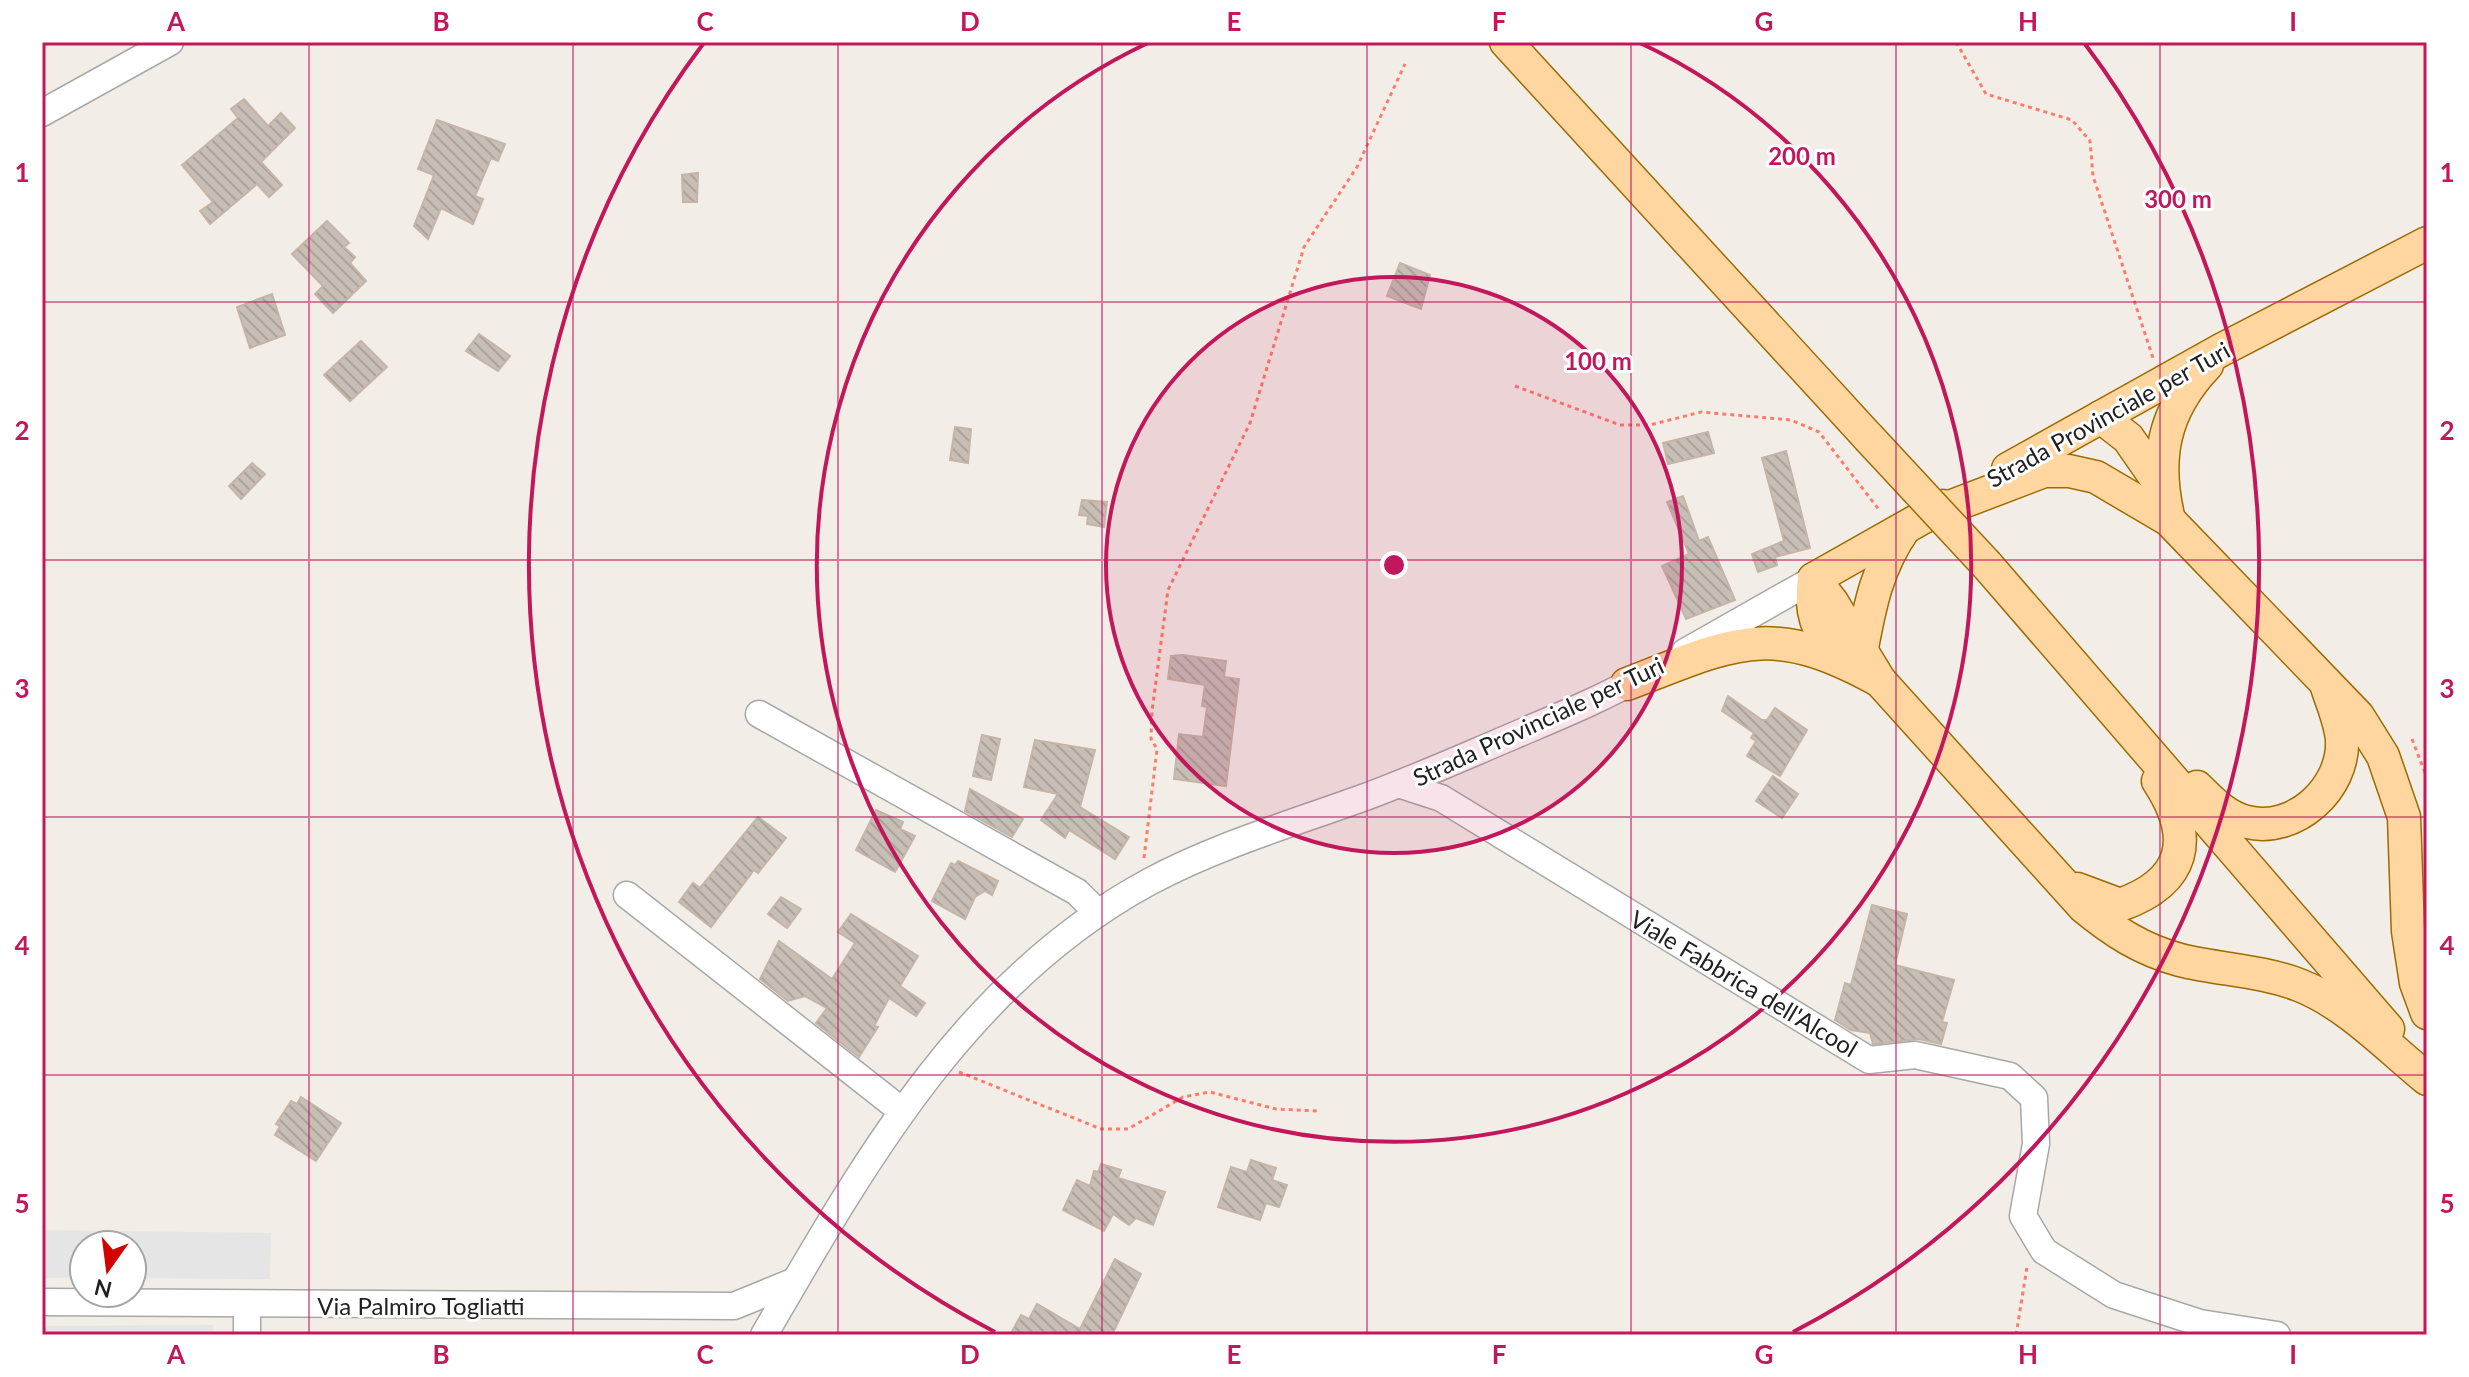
<svg xmlns="http://www.w3.org/2000/svg" width="2469" height="1377" font-family="Lato,sans-serif">
<defs>
<pattern id="building-back-hatch" width="6" height="6" patternUnits="userSpaceOnUse" patternTransform="scale(2)"><rect width="6" height="6" fill="#c7beb6"/><path d="M-1 5l2 2M0 0l6 6M5-1l2 2" fill="none" stroke="#aba39c"/></pattern>
</defs>
<rect width="100%" height="100%" fill="#f2eee7"/>
<g fill="#e5e5e5">
<polygon points="42,1230 271,1233 270,1279 132,1278 132,1245 84,1245 84,1278 42,1278"/>
<polygon points="213,1325 213,1335 42,1335 42,1326"/>
</g>
<g fill="url(#building-back-hatch)" stroke="#c5b5a8" stroke-width="2">
<polygon points="244,99 268,126 281,113 295,128 261,162 282,185 269,197 257,184 210,224 200,211 213,202 182,165 238,118 231,109"/>
<polygon points="437,120 505,144 498,161 491,158 475,196 483,199 473,224 441,208 428,239 414,226 434,175 418,169"/>
<polygon points="698,173 697,202 683,202 682,175"/>
<polygon points="327,221 349,243 344,247 355,257 350,263 366,281 333,313 315,294 323,286 292,254"/>
<polygon points="1400,263 1430,275 1421,309 1387,296"/>
<polygon points="272,294 285,335 250,348 237,307"/>
<polygon points="479,334 510,356 498,371 466,351"/>
<polygon points="361,341 387,367 350,401 324,375"/>
<polygon points="955,427 971,429 968,463 950,460"/>
<polygon points="1708,432 1714,453 1668,464 1663,443"/>
<polygon points="1786,451 1810,548 1775,557 1777,565 1758,572 1752,554 1784,541 1762,458"/>
<polygon points="252,463 265,474 241,499 229,486"/>
<polygon points="1683,496 1699,541 1708,537 1735,600 1686,619 1662,566 1689,554 1667,502"/>
<polygon points="1082,500 1107,502 1104,527 1087,524 1088,516 1079,515"/>
<polygon points="1183,655 1226,661 1224,677 1239,679 1226,786 1174,779 1179,734 1203,737 1207,707 1202,706 1205,685 1168,679 1171,656"/>
<polygon points="1728,696 1762,720 1767,720 1775,708 1807,730 1780,776 1747,756 1756,741 1751,738 1754,733 1722,711"/>
<polygon points="982,735 1000,739 991,780 973,776"/>
<polygon points="1035,740 1095,750 1080,807 1129,837 1115,859 1069,830 1065,838 1041,820 1058,794 1024,787"/>
<polygon points="1773,776 1798,794 1782,818 1756,801"/>
<polygon points="970,789 1023,819 1012,837 965,811"/>
<polygon points="876,810 903,822 900,829 915,836 895,872 856,850"/>
<polygon points="758,817 786,838 758,873 754,870 711,927 679,902 693,883 700,888"/>
<polygon points="958,861 998,881 992,895 985,891 975,897 965,919 932,901 951,863 955,865"/>
<polygon points="781,897 801,909 787,928 768,914"/>
<polygon points="1872,905 1907,914 1895,965 1954,980 1942,1022 1947,1023 1941,1044 1919,1039 1873,1044 1870,1033 1851,1030 1835,1020 1845,983 1851,985"/>
<polygon points="851,914 918,956 900,986 925,1003 916,1016 889,998 874,1026 878,1027 859,1057 816,1023 827,1008 805,996 788,1001 760,979 779,941 832,979 855,943 838,932"/>
<polygon points="301,1097 341,1123 316,1161 275,1135 280,1126 276,1124 291,1101 297,1104"/>
<polygon points="1251,1160 1276,1168 1272,1180 1287,1185 1279,1207 1266,1203 1260,1220 1218,1207 1231,1167 1247,1172"/>
<polygon points="1101,1164 1121,1170 1118,1178 1165,1192 1153,1225 1136,1218 1129,1225 1113,1214 1104,1231 1063,1210 1077,1180 1090,1186 1094,1171 1098,1172"/>
<polygon points="1115,1259 1141,1274 1112,1335 1010,1335 1021,1315 1029,1319 1037,1304 1080,1329"/>
</g>
<g fill="none" stroke-linecap="round" stroke-linejoin="round">
<g stroke="#a8a8a8" stroke-width="29">
<g id="minor">
<polyline points="42,113 170,42"/>
<polyline points="1685,652 1814,579"/>
<polyline points="759,714 1077,892 1098,913"/>
<polyline points="1401,785 1441,798 1869,1060 1915,1055 2010,1076 2034,1098 2036,1144 2023,1216 2044,1251 2114,1295 2200,1323 2277,1335"/>
<polyline points="627,895 902,1111"/>
<polyline points="42,1302 734,1306 795,1281"/>
<polyline points="247,1304 247,1335"/>
<path d="M764,1335C865,1161 966,981 1149,882C1214,847 1287,825 1357,800C1410,781 1461,758 1513,736C1557,717 1602,699 1644,675"/>
</g>
</g>
<g stroke="#9e6b00" stroke-width="35">
<g id="major">
<polyline points="1506,42 1868,437"/>
<polyline points="2101,417 2128,438 2160,484"/>
<polyline points="2008,469 2221,350 2427,243"/>
<polyline points="1926,516 2044,471 2069,471 2096,477 2169,520 2358,716 2383,756 2404,817 2408,931 2416,983 2427,1013"/>
<path d="M2169,520C2154,459 2163,411 2207,365"/>
<polyline points="1987,565 2388,1029"/>
<path d="M1814,579L1832,602L1880,681L2084,907C2113,931 2142,950 2180,960C2220,970 2260,970 2299,985C2346,1003 2388,1047 2427,1079"/>
<polyline points="1814,579 1943,506"/>
<path d="M1814,579C1809,612 1818,630 1835,657"/>
<path d="M1862,648C1870,604 1878,566 1904,529"/>
<path d="M1627,684C1736,642 1770,620 1880,681"/>
<path d="M2197,787C2211,801 2226,817 2247,822C2295,834 2344,788 2342,741C2341,723 2332,703 2327,687"/>
<path d="M2077,889L2120,905C2185,882 2196,839 2158,781"/>
</g>
</g>
<g stroke="#ff7c6b" stroke-width="3" stroke-dasharray="4 4" stroke-linecap="butt">
<polyline points="1956,42 1986,94 2072,120 2090,141 2093,176 2153,358"/>
<polyline points="1515,386 1620,425 1650,425 1701,412 1791,420 1819,432 1880,511"/>
<polyline points="2412,739 2427,778"/>
<polyline points="1144,858 1157,749 1151,739 1152,711 1168,590 1250,423 1304,247 1357,167 1405,64"/>
<polyline points="959,1072 1101,1129 1128,1129 1183,1097 1210,1092 1276,1109 1317,1111"/>
<polyline points="2016,1335 2027,1267"/>
</g>
<use href="#minor" stroke="#fff" stroke-width="26"/>
<use href="#major" stroke="#ffd69f" stroke-width="32"/>
<g stroke="#9e6b00" stroke-width="35" stroke-linecap="butt">
<polyline id="major-bridge" points="1868,437 1987,565"/>
</g>
<use href="#major-bridge" stroke="#ffd69f" stroke-width="32"/>
</g>
<path fill="none" stroke="#c2185b" stroke-width="2" stroke-opacity="0.55" d="M309,42V1335M573,42V1335M838,42V1335M1102,42V1335M1367,42V1335M1631,42V1335M1896,42V1335M2160,42V1335M42,302H2427M42,560H2427M42,817H2427M42,1075H2427"/>
<circle cx="1394" cy="565" r="288" fill="#c2185b" fill-opacity=".12"/>
<g fill="none" stroke="#c2185b" stroke-width="4">
<circle cx="1394" cy="565" r="288"/>
<path d="M1638 42A577 577 0 1 1 1150 42"/>
<path d="M995 1332A865 865 0 0 1 703 44M2085 44A865 865 0 0 1 1793 1332"/>
</g>
<g text-anchor="middle" dominant-baseline="central" stroke-width="6" stroke-linejoin="round" paint-order="stroke">
<g font-size="24" fill="#212121" stroke="#fff">
<text transform="translate(2108 414) rotate(-29)">Strada Provinciale per Turi</text>
<text transform="translate(1538 721) rotate(-25)">Strada Provinciale per Turi</text>
<text transform="translate(1744 983) rotate(31)">Viale Fabbrica dell'Alcool</text>
<text x="421" y="1305">Via Palmiro Togliatti</text>
</g>
</g>
<circle cx="1394" cy="565" r="12" fill="#c2185b" stroke="#fff" stroke-width="4"/>
<g font-size="24" text-anchor="middle" font-weight="bold" fill="#c2185b" stroke="#fff" stroke-width="6" stroke-linejoin="round" paint-order="stroke">
<text x="1802" y="165">200 m</text>
<text x="2178" y="208">300 m</text>
<text x="1598" y="370">100 m</text>
</g>
<rect width="2469" height="1377" fill="none" stroke="#ffffff" stroke-width="88"/>
<g transform="translate(108 1269) rotate(194)"><circle r="38" fill="#ffffff" stroke="#a6a6a6" stroke-width="2"/>
<path d="M0-6L14 30L0 20L-14 30Z" fill="#d20200"/>
<text y="-12" font-size="22" font-weight="bold" text-anchor="middle" fill="#212121">N</text>
</g>
<rect x="44" y="44" width="2381" height="1289" fill="none" stroke="#c2185b" stroke-width="3"/>
<g font-size="26" text-anchor="middle" font-weight="bold" fill="#c2185b">
<text x="176" y="31">A</text>
<text x="441" y="31">B</text>
<text x="705" y="31">C</text>
<text x="970" y="31">D</text>
<text x="1234" y="31">E</text>
<text x="1499" y="31">F</text>
<text x="1764" y="31">G</text>
<text x="2028" y="31">H</text>
<text x="2293" y="31">I</text>
<text x="22" y="182">1</text>
<text x="2447" y="182">1</text>
<text x="22" y="440">2</text>
<text x="2447" y="440">2</text>
<text x="22" y="698">3</text>
<text x="2447" y="698">3</text>
<text x="22" y="955">4</text>
<text x="2447" y="955">4</text>
<text x="22" y="1213">5</text>
<text x="2447" y="1213">5</text>
<text x="176" y="1364">A</text>
<text x="441" y="1364">B</text>
<text x="705" y="1364">C</text>
<text x="970" y="1364">D</text>
<text x="1234" y="1364">E</text>
<text x="1499" y="1364">F</text>
<text x="1764" y="1364">G</text>
<text x="2028" y="1364">H</text>
<text x="2293" y="1364">I</text>
</g>
</svg>
